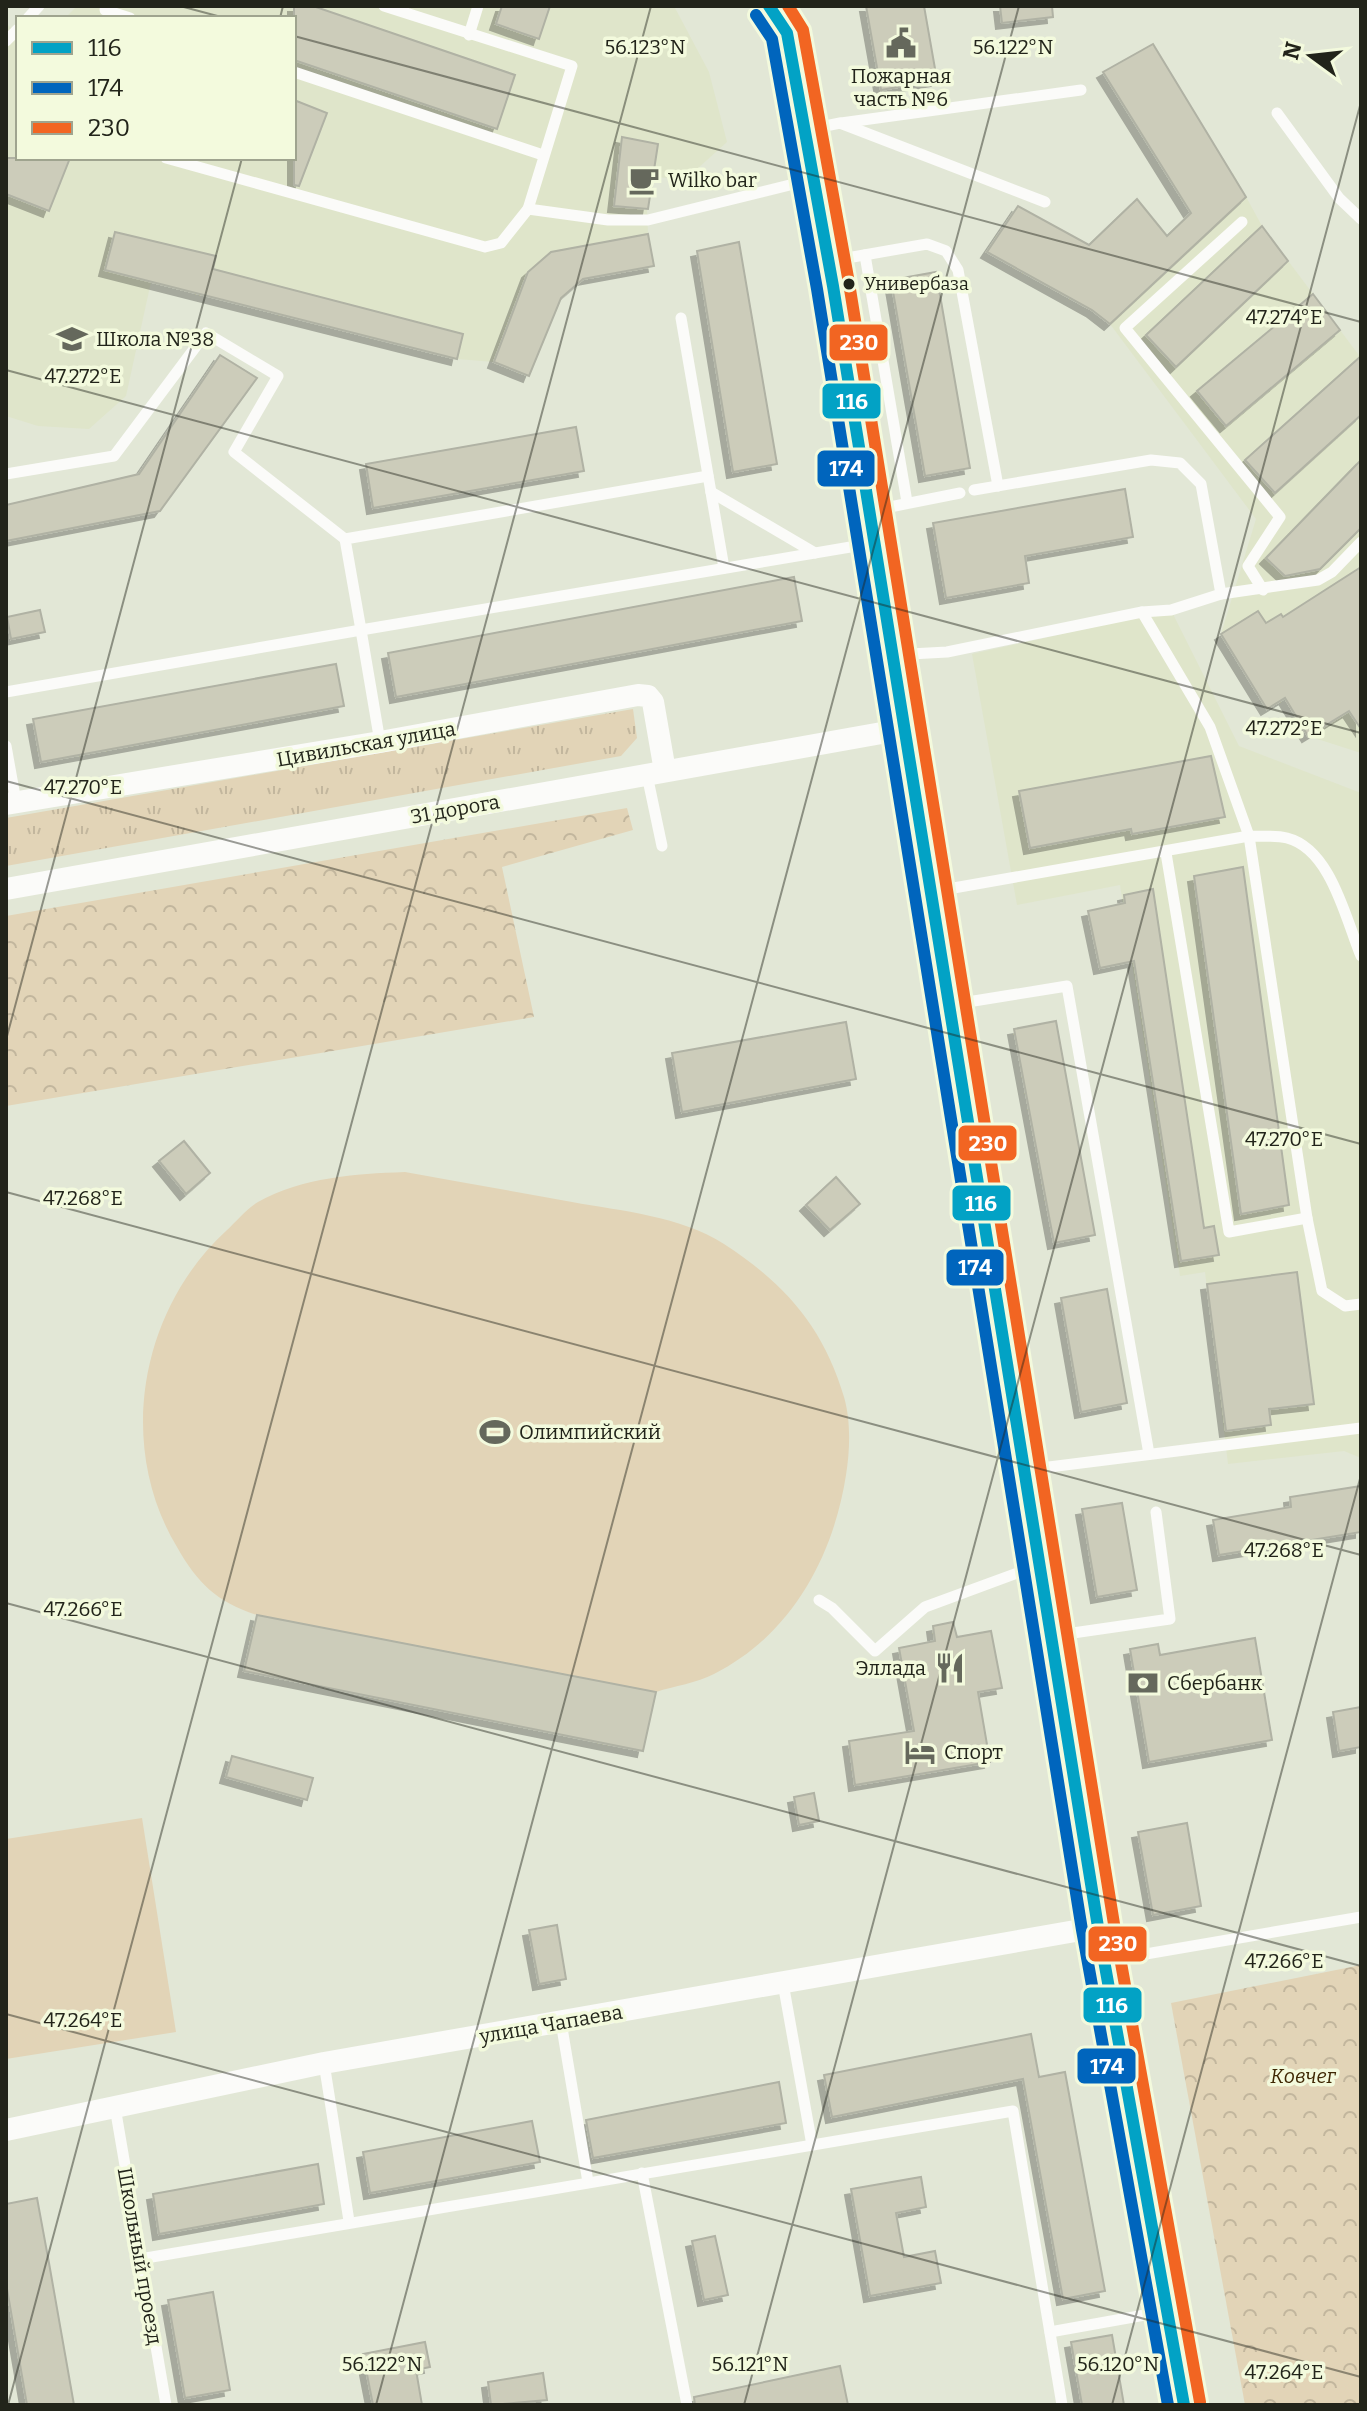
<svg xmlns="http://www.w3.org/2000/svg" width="1367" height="2411" font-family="Bitter,serif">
<defs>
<pattern id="grass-tufts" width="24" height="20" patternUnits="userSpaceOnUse" patternTransform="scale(2)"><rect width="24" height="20" fill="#e2d4b7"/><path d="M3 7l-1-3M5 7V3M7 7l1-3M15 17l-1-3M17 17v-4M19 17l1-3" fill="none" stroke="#c2b69d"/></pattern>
<pattern id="park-crowns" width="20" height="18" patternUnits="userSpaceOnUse" patternTransform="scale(2)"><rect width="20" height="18" fill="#e2d4b7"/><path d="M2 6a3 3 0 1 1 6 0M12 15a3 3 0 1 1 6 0" fill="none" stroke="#c2b69d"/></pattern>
<filter id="shadow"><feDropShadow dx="-6" dy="6" stdDeviation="0" flood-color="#0004"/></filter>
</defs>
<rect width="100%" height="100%" fill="#e2e7d6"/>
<g fill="#dfe5ca">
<polygon points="77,6 674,6 709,72 727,142 686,179 653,177 647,209 648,234 551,252 528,272 494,362 457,359 151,282 126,396 89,429 38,426 6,416 6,23 18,35 18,158 294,158 294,18 65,18"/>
<polygon points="1233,173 1262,226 1361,358 1361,753 1308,736 1285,699 1267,709 1221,634 1256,519 1110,324 1092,310"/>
<polygon points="1171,610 1239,746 1361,793 1361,1458 1344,1451 1228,1464 1205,1272 1180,1276 1120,885 1017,905 972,654"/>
</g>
<polygon fill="url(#grass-tufts)" points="633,709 637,738 621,756 6,866 6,818"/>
<g fill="url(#park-crowns)">
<polygon points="627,808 633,830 502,867 534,1017 6,1106 6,916"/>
<polygon points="1361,1965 1361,2405 1245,2405 1171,2003"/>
</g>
<g fill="#e2d4b7">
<path d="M405,1172C461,1182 517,1192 572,1202C621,1211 681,1216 724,1244C784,1283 823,1326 844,1397C851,1421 850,1451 846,1475C833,1558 791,1635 714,1674C697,1683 674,1686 656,1692L257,1615C217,1602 198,1584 177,1547C116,1446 140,1310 226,1231C236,1222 246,1209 258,1202C304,1177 354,1174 405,1172Z"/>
<polygon points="142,1818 176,2032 6,2059 6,1839"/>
</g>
<g fill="#ccccba" stroke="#b0b2a4" stroke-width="2" filter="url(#shadow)">
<polygon points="294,6 313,6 515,75 497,129 294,60"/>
<polygon points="502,6 550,6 539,39 496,24"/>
<polygon points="866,6 924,6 937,80 881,90"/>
<polygon points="1000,6 1052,6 1053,17 1002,23"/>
<polygon points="1153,44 1246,197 1110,324 1092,310 987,252 1018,206 1089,245 1137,199 1167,236 1191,213 1103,72"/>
<polygon points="294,100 327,113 299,186 294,185"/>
<polygon points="622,137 658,144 648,209 614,206"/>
<polygon points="6,158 70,158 49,211 6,194"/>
<polygon points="1262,226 1288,261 1176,367 1146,335"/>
<polygon points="115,232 216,256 213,269 463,334 457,359 105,270"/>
<polygon points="648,234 654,266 583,279 561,298 529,376 494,362 528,272 551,252"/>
<polygon points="739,242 777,464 733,472 697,251"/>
<polygon points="936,272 970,468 925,476 891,280"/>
<polygon points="1313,294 1340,330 1226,426 1197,391"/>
<polygon points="220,355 257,378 160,511 6,541 6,505 139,474"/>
<polygon points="1361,356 1361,415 1275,493 1245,460"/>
<polygon points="576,427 584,471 373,508 366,464"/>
<polygon points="1361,460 1361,528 1320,569 1285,576 1266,558"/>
<polygon points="1125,489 1133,537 1025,556 1029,583 946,598 933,523"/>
<polygon points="1361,567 1361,729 1349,711 1308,736 1285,698 1267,709 1221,634 1258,611 1266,623 1281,614 1283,617"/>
<polygon points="794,577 802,621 396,697 388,653"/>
<polygon points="40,610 45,632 11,639 7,617"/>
<polygon points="336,664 344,706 41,762 33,719"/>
<polygon points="1211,756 1225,817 1132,834 1131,829 1030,848 1019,791"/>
<polygon points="1243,867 1289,1205 1241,1214 1194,876"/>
<polygon points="1153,889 1204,1228 1214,1226 1219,1255 1181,1261 1134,961 1100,968 1088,911 1125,903 1124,895"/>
<polygon points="1056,1021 1095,1235 1054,1243 1014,1029"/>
<polygon points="846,1022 856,1079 682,1112 672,1053"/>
<polygon points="184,1141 210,1173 186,1194 159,1161"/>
<polygon points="836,1177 860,1204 830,1230 806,1205"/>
<polygon points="1297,1272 1314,1404 1269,1409 1271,1425 1226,1431 1207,1284"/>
<polygon points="1107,1289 1127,1403 1081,1412 1061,1298"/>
<polygon points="1361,1486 1361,1532 1219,1555 1213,1520 1291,1507 1290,1497"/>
<polygon points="1122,1503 1137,1590 1097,1597 1082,1509"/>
<polygon points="257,1615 656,1692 643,1751 244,1671"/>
<polygon points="953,1622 957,1637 991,1631 1002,1688 978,1692 990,1762 855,1785 849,1741 914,1731 899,1648 935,1641 933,1626"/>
<polygon points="1255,1638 1272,1740 1149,1762 1130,1649 1158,1644 1160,1655"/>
<polygon points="1361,1707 1361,1747 1339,1751 1333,1712"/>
<polygon points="232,1756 313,1778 307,1800 226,1777"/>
<polygon points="814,1793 819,1821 799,1825 794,1797"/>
<polygon points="1187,1823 1201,1906 1153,1915 1138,1832"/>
<polygon points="557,1925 566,1979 539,1984 529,1930"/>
<polygon points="1031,2034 1039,2077 1065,2072 1105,2291 1063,2299 1023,2079 832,2117 824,2075"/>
<polygon points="779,2082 786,2123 593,2158 586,2120"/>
<polygon points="532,2121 540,2162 370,2193 363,2152"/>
<polygon points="318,2164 324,2204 159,2234 153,2194"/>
<polygon points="921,2177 926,2207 896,2213 904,2257 935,2251 941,2283 870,2296 851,2189"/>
<polygon points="37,2198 49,2263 74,2405 27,2405 6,2283 6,2204"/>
<polygon points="715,2236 728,2295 704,2300 692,2241"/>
<polygon points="213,2292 230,2390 185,2398 168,2300"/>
<polygon points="1112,2335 1124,2405 1082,2405 1071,2342"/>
<polygon points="425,2342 430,2367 416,2370 422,2405 373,2405 363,2354"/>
<polygon points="840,2366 848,2405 695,2405 694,2397"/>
<polygon points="543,2373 547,2400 491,2405 488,2382"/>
</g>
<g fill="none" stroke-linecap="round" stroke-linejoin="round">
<g stroke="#fbfbf9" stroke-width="11">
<polyline points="384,6 572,66 528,209"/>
<polyline points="105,10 130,18"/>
<polyline points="28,18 39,6"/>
<polyline points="469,35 478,6"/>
<polyline points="6,41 18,29"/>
<polyline points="294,72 543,155"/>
<polyline points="1277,113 1339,198 1361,219"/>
<polyline points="841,123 1081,90"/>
<polyline points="806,130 840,123 1045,202"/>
<polyline points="166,158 485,247 501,243 528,209 608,220 648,220 814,179"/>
<polyline points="1242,222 1125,328 1280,517 1248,566 1263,590"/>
<polyline points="865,255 907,502"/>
<polyline points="830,261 927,244 946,251 958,270 998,486"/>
<polyline points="681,318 724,568"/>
<polyline points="6,474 114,456 206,333 278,376 234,452 345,539"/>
<polyline points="708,476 345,539 361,630 874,543"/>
<polyline points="974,490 1151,460 1180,463 1201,484 1221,594"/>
<polyline points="711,492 815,553"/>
<polyline points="870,511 960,493"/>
<polyline points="1142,612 1210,727 1249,836 1307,1218"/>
<polyline points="892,655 947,652 1142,612 1171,610 1221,594 1318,580 1332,572 1361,542"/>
<polyline points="6,692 361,630 380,742"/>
<polyline points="6,746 16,802"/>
<polyline points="647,775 662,846"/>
<polyline points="1166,853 1229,1232 1307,1218 1322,1291 1345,1306 1361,1304"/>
<path d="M931,892L1249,836C1261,837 1275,835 1287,838C1331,849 1346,920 1361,956"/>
<polyline points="949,1005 1067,986 1149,1454"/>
<polyline points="1025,1470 1361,1428"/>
<polyline points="819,1600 832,1608 875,1651 925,1607 1039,1565"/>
<polyline points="1052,1636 1170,1619 1156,1512"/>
<polyline points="1105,1961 1361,1917"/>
<polyline points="783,1983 812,2145"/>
<polyline points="561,2022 588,2182"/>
<polyline points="324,2063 349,2221"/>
<polyline points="115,2107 166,2405"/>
<polyline points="642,2173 687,2405"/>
<polyline points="140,2259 1013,2111 1062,2405"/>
<polyline points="1050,2332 1167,2311"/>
</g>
<g stroke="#fbfbf9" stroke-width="22">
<polyline points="6,804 380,742 638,695 648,696 653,702 665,771"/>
<polyline points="6,889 904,729"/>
<polyline points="6,2130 324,2063 1098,1927"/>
</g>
<polyline stroke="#fbfbf9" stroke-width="26" points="782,6 833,286 1098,1927 1184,2405"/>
<g stroke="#f3fadd" stroke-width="18">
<polyline id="bus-1" points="769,6 787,33 833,286 1098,1927 1184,2405"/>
</g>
<g stroke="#f3fadd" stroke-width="18">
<polyline id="bus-2" points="756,15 772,39 817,289 1082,1930 1168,2405"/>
</g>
<g stroke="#f3fadd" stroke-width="18">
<polyline id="bus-3" points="788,6 803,30 849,283 1114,1924 1200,2402"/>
</g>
<use href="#bus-1" stroke="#02a2c5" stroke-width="12"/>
<use href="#bus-2" stroke="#0065bd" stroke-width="12"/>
<use href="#bus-3" stroke="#f26522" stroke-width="12"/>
</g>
<path fill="none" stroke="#22241a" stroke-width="2" stroke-opacity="0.45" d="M180,6L225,18M280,18L283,6M294,36L1361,322M6,370L1361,733M6,781L1361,1144M6,1040L242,158M6,1192L1361,1555M6,1603L1361,1966M6,2014L1361,2377M8,2405L651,6M376,2405L1019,6M744,2405L1361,102M1112,2405L1361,1475"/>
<defs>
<g id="civic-bare" transform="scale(2.4)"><path d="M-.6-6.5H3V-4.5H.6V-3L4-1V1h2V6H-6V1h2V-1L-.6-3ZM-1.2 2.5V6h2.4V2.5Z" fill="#65685c" stroke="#f3fadd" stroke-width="2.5" paint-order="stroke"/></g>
<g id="cafe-bare" transform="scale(2.4)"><path d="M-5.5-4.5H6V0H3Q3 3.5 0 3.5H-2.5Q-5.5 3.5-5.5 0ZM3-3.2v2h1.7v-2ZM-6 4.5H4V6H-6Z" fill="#65685c" stroke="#f3fadd" stroke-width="2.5" paint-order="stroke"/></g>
<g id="school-bare" transform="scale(2.4)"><path d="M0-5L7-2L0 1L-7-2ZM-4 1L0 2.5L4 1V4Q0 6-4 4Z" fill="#65685c" stroke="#f3fadd" stroke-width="2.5" paint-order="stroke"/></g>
<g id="stadium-bare" transform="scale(2.4)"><path d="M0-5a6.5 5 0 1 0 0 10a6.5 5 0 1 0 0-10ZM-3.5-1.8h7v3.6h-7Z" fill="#65685c" stroke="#f3fadd" stroke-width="2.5" paint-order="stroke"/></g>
<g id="restaurant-bare" transform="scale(2.4)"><path d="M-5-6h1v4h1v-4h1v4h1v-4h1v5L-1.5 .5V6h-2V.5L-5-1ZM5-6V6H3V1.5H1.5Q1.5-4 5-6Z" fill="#65685c" stroke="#f3fadd" stroke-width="2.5" paint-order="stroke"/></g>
<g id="bank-bare" transform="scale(2.4)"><path d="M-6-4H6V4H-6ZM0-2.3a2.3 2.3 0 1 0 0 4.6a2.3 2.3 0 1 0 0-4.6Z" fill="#65685c" stroke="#f3fadd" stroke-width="2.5" paint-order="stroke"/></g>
<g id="hotel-bare" transform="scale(2.4)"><path d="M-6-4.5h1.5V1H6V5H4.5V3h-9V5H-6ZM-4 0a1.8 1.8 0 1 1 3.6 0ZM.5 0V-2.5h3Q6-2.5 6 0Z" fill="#65685c" stroke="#f3fadd" stroke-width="2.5" paint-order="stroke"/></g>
</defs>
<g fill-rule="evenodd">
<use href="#civic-bare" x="901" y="43"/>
<use href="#cafe-bare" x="644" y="180"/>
<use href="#school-bare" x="72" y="339"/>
<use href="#stadium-bare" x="495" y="1432"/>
<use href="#restaurant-bare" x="950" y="1668"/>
<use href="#bank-bare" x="1143" y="1683"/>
<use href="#hotel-bare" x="920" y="1752"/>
</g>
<circle fill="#22241a" stroke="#f3fadd" stroke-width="3" cx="849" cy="284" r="7"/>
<g text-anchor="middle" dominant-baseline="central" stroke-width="7" stroke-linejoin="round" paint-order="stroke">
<g font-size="18" fill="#22241a" stroke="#f3fadd" text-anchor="start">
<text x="864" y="284">Универбаза</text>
</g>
<g font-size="20" fill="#22241a" stroke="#f3fadd" text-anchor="start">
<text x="901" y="76" text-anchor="middle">Пожарная<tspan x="901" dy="23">часть №6</tspan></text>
<text x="668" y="180">Wilko bar</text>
<text x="96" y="339">Школа №38</text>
<text x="519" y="1432">Олимпийский</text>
<text x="926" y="1668" text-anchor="end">Эллада</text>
<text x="1167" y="1683">Сбербанк</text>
<text x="944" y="1752">Спорт</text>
</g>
<g font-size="20" fill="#22241a" stroke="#f3fadd">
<text transform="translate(366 744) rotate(-10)">Цивильская улица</text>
<text transform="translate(455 809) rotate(-10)">31 дорога</text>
<text transform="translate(551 2024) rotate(-10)">улица Чапаева</text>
<text transform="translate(140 2256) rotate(80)">Школьный проезд</text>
</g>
<g font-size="20" font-style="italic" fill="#3f2804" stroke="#f3fadd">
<text x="1303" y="2076">Ковчег</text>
</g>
</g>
<g font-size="20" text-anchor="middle" fill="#22241a" stroke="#f3fadd" stroke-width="7" stroke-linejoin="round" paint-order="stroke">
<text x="645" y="54">56.123°N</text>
<text x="1013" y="54">56.122°N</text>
<text x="1284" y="324">47.274°E</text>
<text x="83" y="383">47.272°E</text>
<text x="1284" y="735">47.272°E</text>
<text x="83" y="794">47.270°E</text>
<text x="1284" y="1146">47.270°E</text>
<text x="83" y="1205">47.268°E</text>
<text x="1284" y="1557">47.268°E</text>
<text x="83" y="1616">47.266°E</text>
<text x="1284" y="1968">47.266°E</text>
<text x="83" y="2027">47.264°E</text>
<text x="382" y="2371">56.122°N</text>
<text x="750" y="2371">56.121°N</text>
<text x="1118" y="2371">56.120°N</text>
<text x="1284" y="2379">47.264°E</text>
</g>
<g stroke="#f3fadd" stroke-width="3">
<rect x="828" y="323" width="61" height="39" rx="8" fill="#f26522"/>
<rect x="821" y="382" width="61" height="38" rx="8" fill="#02a2c5"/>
<rect x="816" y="449" width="60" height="39" rx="8" fill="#0065bd"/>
<rect x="957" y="1124" width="61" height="38" rx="8" fill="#f26522"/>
<rect x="951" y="1184" width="61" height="38" rx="8" fill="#02a2c5"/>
<rect x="945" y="1248" width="60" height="39" rx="8" fill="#0065bd"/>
<rect x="1087" y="1925" width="61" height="38" rx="8" fill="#f26522"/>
<rect x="1082" y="1986" width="61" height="38" rx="8" fill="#02a2c5"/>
<rect x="1076" y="2047" width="61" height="38" rx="8" fill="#0065bd"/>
</g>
<g font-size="22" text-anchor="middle" font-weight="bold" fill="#fff">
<text x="859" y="350">230</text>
<text x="852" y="409">116</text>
<text x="846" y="476">174</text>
<text x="988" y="1151">230</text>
<text x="981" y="1211">116</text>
<text x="975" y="1275">174</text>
<text x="1118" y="1951">230</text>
<text x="1112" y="2013">116</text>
<text x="1107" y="2074">174</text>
</g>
<rect width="1367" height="2411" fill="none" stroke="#22241a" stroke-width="16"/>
<rect x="16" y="16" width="280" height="144" fill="#f3fadd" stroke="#9fa48f" stroke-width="2"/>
<rect x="32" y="42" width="40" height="12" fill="#02a2c5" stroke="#9fa48f" stroke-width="2"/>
<text x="88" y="56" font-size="24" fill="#22241a">116</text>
<rect x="32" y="82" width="40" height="12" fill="#0065bd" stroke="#9fa48f" stroke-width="2"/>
<text x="88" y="96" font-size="24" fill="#22241a">174</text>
<rect x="32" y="122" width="40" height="12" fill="#f26522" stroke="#9fa48f" stroke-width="2"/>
<text x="88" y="136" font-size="24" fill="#22241a">230</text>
<g transform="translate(1311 56) rotate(285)" stroke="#f3fadd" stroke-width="6" paint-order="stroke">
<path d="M0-6L14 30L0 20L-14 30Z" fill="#22241a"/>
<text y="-12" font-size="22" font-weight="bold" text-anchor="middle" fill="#22241a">N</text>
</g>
</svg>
